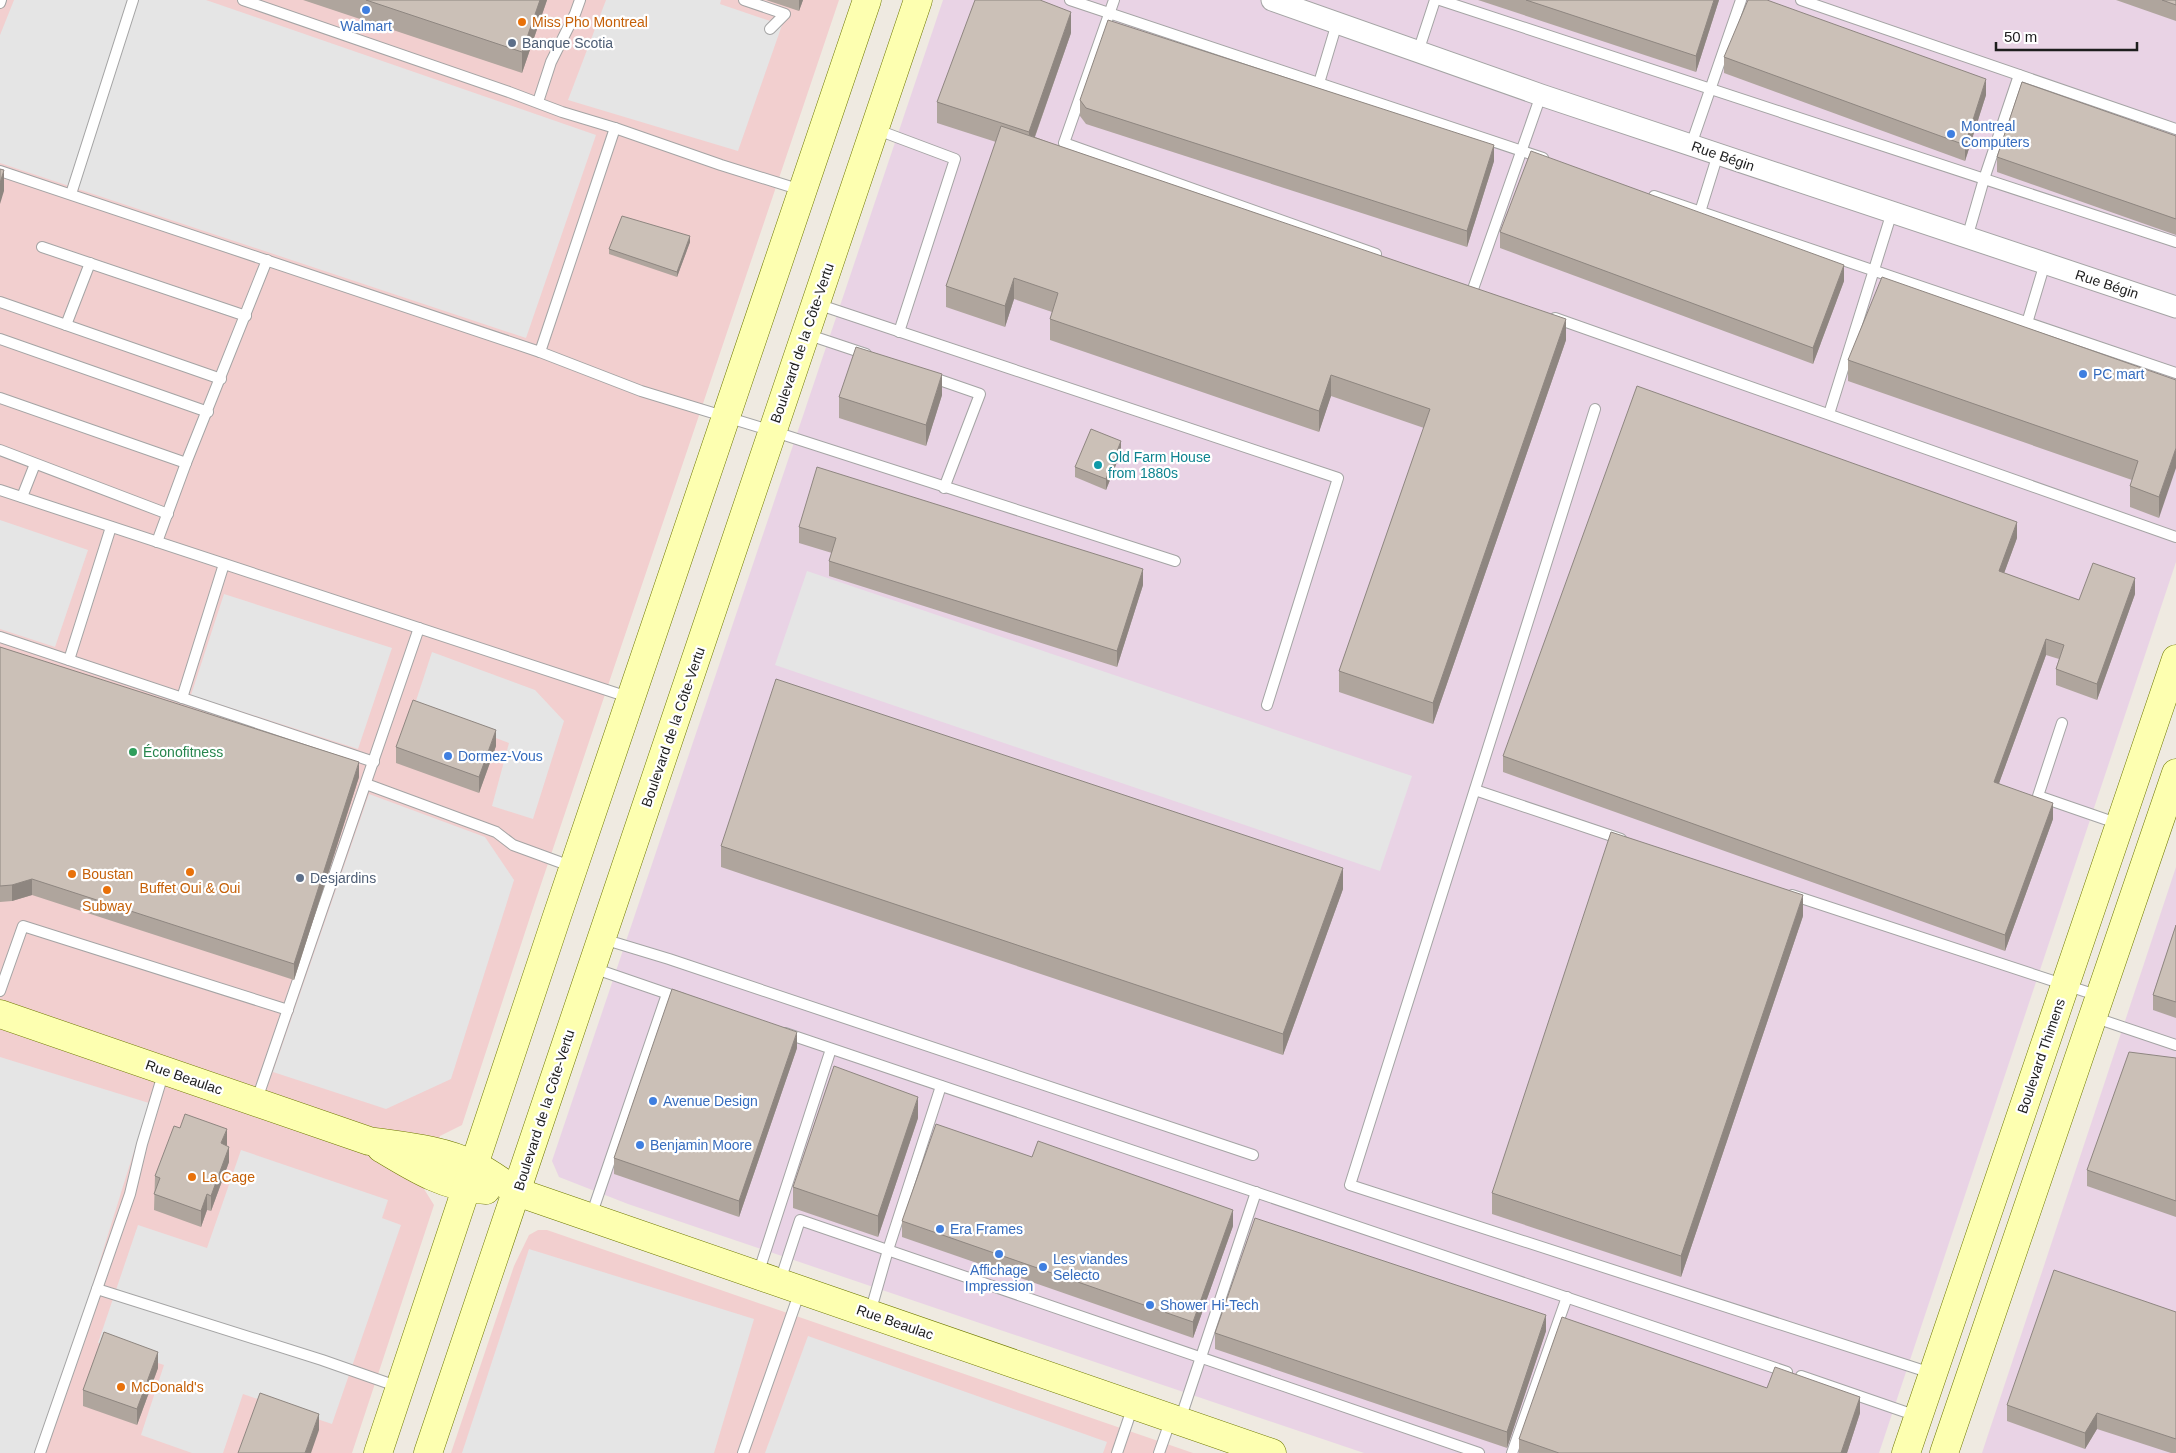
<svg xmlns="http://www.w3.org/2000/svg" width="2176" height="1453" font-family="Arial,sans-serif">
<rect width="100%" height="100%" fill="#efeae1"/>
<g fill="#f2cfcf">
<polygon points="0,0 839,0 532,911 462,1125 440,1136 424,1189 434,1205 352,1453 0,1453"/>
<polygon points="538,1230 547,1230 1193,1453 451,1453 514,1266 529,1235"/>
</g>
<g fill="#e9d3e5">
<polygon points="943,0 2176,0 2176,562 1879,1453 1364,1453 628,1204 559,1177 552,1161"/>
<polygon points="2176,867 2176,1453 1982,1453"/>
</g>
<g fill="#e5e5e5">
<polygon points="14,0 206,0 596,135 526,338 0,163 0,35"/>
<polygon points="606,0 721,0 720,4 782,25 738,151 568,100"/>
<polygon points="0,520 88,550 55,647 0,629"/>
<polygon points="807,571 1412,776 1380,871 775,665"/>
<polygon points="224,594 392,648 358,749 191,695"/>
<polygon points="432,652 535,690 564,721 533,819 492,806 509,743 414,707"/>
<polygon points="369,794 485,837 514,880 451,1079 386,1109 273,1072"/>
<polygon points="0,1057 149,1103 40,1453 0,1453"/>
<polygon points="241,1150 388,1200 382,1218 401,1225 332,1424 243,1394 223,1453 192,1453 141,1435 164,1365 98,1343 138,1225 207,1248"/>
<polygon points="529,1249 754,1319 714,1453 462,1453"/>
<polygon points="808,1336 1107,1442 1103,1453 765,1453"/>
</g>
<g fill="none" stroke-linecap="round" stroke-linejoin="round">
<g stroke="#a4a4a4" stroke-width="12">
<g id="lane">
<polyline points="243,0 509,92 562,112 615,128 721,165 801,190"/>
<polyline points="744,0 785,14 770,29"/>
<polyline points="1070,0 1543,158"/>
<polyline points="1114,0 1064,143 1376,254"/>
<polyline points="1440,0 2176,242"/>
<polyline points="1801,0 2176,129"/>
<polyline points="0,3 1,0"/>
<polyline points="1418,52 1435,0"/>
<polyline points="1319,83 1337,23"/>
<polyline points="538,102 551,62 575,14 580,0"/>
<polyline points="875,129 955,159 899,332"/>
<polyline points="1691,145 1741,0"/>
<polyline points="0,171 540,352 641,391 772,431 1175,561"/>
<polyline points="71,194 133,0"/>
<polyline points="1654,196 2176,373"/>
<polyline points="1700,212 1718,154"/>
<polyline points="1967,238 1984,179 2019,75"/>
<polyline points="42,247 246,316"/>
<polyline points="1473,289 1541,95"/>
<polyline points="0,302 221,379"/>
<polyline points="817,304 1338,478 1267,705"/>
<polyline points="1555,318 2176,537"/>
<polyline points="2027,323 2045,263"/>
<polyline points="66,325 90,263"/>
<polyline points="806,334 866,354"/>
<polyline points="0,339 208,412"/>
<polyline points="540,352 615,128"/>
<polyline points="931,377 980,394 944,488"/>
<polyline points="0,398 186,463"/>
<polyline points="1595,409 1350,1185 1931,1373"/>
<polyline points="1829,414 1892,212"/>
<polyline points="0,450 168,514"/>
<polyline points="0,490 631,698"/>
<polyline points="22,497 35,464"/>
<polyline points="157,542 186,463 267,260"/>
<polyline points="0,637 374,762"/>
<polyline points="69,660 111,527"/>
<polyline points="182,698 224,564"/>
<polyline points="2062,723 2038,796 2119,824"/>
<polyline points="366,784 496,832 513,845 573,867"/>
<polyline points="1475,790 1621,839"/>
<polyline points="1792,895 2099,996"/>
<polyline points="603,939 669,959 1253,1155"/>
<polyline points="593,968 683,999"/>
<polyline points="0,991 23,926 288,1010"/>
<polyline points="2093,1017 2176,1045"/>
<polyline points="785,1033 1787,1372"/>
<polyline points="256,1102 419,628"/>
<polyline points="591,1216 667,994"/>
<polyline points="758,1274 831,1049"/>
<polyline points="780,1281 800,1220 1479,1453"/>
<polyline points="97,1289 322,1360 399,1387"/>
<polyline points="870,1313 888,1250 941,1086"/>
<polyline points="1801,1376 1917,1416"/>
<polyline points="1180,1420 1256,1192"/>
<polyline points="40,1453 130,1194 142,1144 164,1071"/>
<polyline points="743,1453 800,1291"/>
<polyline points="1117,1453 1133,1406"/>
<polyline points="1159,1453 1171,1419"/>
<polyline points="1512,1453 1567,1297"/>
</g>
</g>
<g stroke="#a4a4a4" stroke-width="23">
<polyline id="street" points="1272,0 1541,95 2176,307"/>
</g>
<g stroke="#6e7800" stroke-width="29">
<g id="secondary">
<path d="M0,1014L369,1141C403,1146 442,1149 474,1165C489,1172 503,1183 517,1192L1272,1453"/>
<path d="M381,1148C414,1168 446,1188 486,1190"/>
<polyline points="378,1453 557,916 867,0"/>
<polyline points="428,1453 918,0"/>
<polyline points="1906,1453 2176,659"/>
<polyline points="1944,1453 2176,773"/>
</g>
</g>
<use href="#lane" stroke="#fff" stroke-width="10"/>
<use href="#street" stroke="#fff" stroke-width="21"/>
<use href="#secondary" stroke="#fdffb0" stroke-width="28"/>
</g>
<g fill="#afa59d">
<polygon points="303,0 547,0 522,73"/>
<polygon points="766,0 803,0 799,11"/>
<polygon points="1478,0 1719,0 1696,72"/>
<polygon points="2116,0 2176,0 2176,21"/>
<polygon points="1071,33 1035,137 1566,340 1433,724 1339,692 1339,671 1424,428 1331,396 1319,432 1050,340 1050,319 1052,312 1014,299 1005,327 946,307 946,286 996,142 937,123 937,102"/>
<polygon points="1724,57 1986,95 1965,161 1724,73"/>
<polygon points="1080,100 1494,161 1467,247 1086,124 1080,116"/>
<polygon points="2176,136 2176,235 1997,172 1997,157"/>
<polygon points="1500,232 1844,281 1813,364 1500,248"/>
<polygon points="690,242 677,277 609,254 609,249"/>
<polygon points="1848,360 2176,380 2159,518 2130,507 2130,486 2132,480 1848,381"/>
<polygon points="942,395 926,446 839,418 839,397"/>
<polygon points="1121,452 1106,490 1075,477 1075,467"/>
<polygon points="799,527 1143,585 1117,667 829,576 829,561 832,553 799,543"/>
<polygon points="2017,538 2004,573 2079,600 2135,594 2097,700 2056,685 2056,669 2059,659 2046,655 1999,783 2053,819 2005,951 1503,772 1503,756"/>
<polygon points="0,647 359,777 294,980 32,895 12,901 0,902"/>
<polygon points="496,746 479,793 396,763 396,747"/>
<polygon points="721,846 1343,889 1283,1055 721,867"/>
<polygon points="1803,916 1681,1277 1492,1214 1492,1193"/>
<polygon points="2176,925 2176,1018 2153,1010 2153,995"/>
<polygon points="797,1048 739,1217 614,1174 614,1158"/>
<polygon points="2176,1058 2176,1217 2087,1186 2087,1170"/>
<polygon points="918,1118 878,1237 793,1208 793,1187"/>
<polygon points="226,1146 229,1162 211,1211 207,1210 201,1227 154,1210 155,1176"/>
<polygon points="902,1221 1233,1226 1193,1338 902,1237"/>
<polygon points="2176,1312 2176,1453 2171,1453 2097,1429 2085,1449 2007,1421 2007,1405"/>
<polygon points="1546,1331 1507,1448 1215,1349 1215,1333"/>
<polygon points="158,1368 137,1425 83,1406 83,1390"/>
<polygon points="1767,1388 1860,1413 1847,1453 1519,1453 1519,1439"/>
</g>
<g fill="#8e8680">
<polygon points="540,0 547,0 522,73 522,52"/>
<polygon points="799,0 803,0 799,11"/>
<polygon points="1714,0 1719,0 1696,72 1696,56"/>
<polygon points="1071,12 1071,33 1029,153 1029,132"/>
<polygon points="1986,79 1986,95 1965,161 1965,145"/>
<polygon points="1494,145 1494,161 1467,247 1467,231"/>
<polygon points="4,170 4,191 0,204 0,183"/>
<polygon points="690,236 690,242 677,277 677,272"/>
<polygon points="1844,265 1844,281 1813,364 1813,348"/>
<polygon points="1014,278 1014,299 1005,327 1005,306"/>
<polygon points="1566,319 1566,340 1433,724 1433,703"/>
<polygon points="942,374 942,395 926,446 926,425"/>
<polygon points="1331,375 1331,396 1319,432 1319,411"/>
<polygon points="1121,441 1121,452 1106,490 1106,479"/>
<polygon points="2176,448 2176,468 2159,518 2159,497"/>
<polygon points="2017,522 2017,538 1999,587 1999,571"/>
<polygon points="1143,569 1143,585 1117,667 1117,651"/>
<polygon points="2135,578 2135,594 2097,700 2097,684"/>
<polygon points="2046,639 2046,655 1994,797 1994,782"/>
<polygon points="496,730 496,746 479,793 479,777"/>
<polygon points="359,762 359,777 294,980 294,964"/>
<polygon points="2053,803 2053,819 2005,951 2005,935"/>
<polygon points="1343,868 1343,889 1283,1055 1283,1034"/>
<polygon points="32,879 32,895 12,901 12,885"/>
<polygon points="1803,895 1803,916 1681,1277 1681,1256"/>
<polygon points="797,1032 797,1048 739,1217 739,1201"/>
<polygon points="918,1097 918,1118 878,1237 878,1216"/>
<polygon points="227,1129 227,1145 221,1159 221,1143"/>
<polygon points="229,1147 229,1162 211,1211 211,1196"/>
<polygon points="207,1194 207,1210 201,1227 201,1211"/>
<polygon points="1233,1210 1233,1226 1193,1338 1193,1322"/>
<polygon points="1546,1315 1546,1331 1507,1448 1507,1432"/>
<polygon points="158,1352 158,1368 137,1425 137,1409"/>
<polygon points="1860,1397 1860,1413 1847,1453 1841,1453"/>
<polygon points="2097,1413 2097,1429 2085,1449 2085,1433"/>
<polygon points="319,1414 319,1430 311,1453 305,1453"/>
</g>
<g fill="#cbc0b7" stroke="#8e8680">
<polygon points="366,0 540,0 522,52"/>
<polygon points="975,0 1040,0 1071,12 1029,132 937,102"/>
<polygon points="1526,0 1714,0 1696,56"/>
<polygon points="1748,0 1767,0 1986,79 1965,145 1724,57"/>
<polygon points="2162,0 2176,0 2176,5"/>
<polygon points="1108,20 1494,145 1467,231 1086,108 1080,100"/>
<polygon points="2022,82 2176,136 2176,219 1997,157"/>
<polygon points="1001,126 1566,319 1433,703 1339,671 1430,409 1331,375 1319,411 1050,319 1058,293 1014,278 1005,306 946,286"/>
<polygon points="1531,151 1844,265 1813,348 1500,232"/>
<polygon points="0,169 4,170 0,183"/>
<polygon points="622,216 690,236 677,272 609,249"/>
<polygon points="1882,277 2176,380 2176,448 2159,497 2130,486 2138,461 1848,360"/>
<polygon points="856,347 942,374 926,425 839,397"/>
<polygon points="1637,386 2017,522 1999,571 2079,600 2093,563 2135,578 2097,684 2056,669 2064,645 2046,639 1994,782 2053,803 2005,935 1503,756"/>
<polygon points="1091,429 1121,441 1106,479 1075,467"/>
<polygon points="817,467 1143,569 1117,651 829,561 836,538 799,527"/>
<polygon points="0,647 359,762 294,964 32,879 12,885 0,886"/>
<polygon points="776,679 1343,868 1283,1034 721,846"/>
<polygon points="413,700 496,730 479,777 396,747"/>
<polygon points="1611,832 1803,895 1681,1256 1492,1193"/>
<polygon points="2176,925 2176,1002 2153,995"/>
<polygon points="672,989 797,1032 739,1201 614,1158"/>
<polygon points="2129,1052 2176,1058 2176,1201 2087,1170"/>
<polygon points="834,1066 918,1097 878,1216 793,1187"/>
<polygon points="185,1114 227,1129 221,1143 229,1147 211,1196 207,1194 201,1211 154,1194 160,1178 155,1176 174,1126 180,1128"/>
<polygon points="936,1124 1032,1157 1038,1141 1233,1210 1193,1322 902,1221"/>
<polygon points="1255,1218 1546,1315 1507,1432 1215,1333"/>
<polygon points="2054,1270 2176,1312 2176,1439 2097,1413 2085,1433 2007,1405"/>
<polygon points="1562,1317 1767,1388 1775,1367 1860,1397 1841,1453 1559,1453 1519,1439"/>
<polygon points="104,1332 158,1352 137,1409 83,1390"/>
<polygon points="260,1393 319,1414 305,1453 238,1453"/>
</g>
<g fill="#3f7fe0" stroke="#fff" stroke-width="2">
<circle cx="366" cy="10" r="5"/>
<circle cx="1951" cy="134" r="5"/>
<circle cx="2083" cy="374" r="5"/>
<circle cx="448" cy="756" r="5"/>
<circle cx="653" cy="1101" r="5"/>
<circle cx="640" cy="1145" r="5"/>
<circle cx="940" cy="1229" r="5"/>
<circle cx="999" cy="1254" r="5"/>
<circle cx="1043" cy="1267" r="5"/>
<circle cx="1150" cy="1305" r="5"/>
</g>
<g fill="#e8710a" stroke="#fff" stroke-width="2">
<circle cx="522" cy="22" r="5"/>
<circle cx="190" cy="872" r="5"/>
<circle cx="72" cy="874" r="5"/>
<circle cx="107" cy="890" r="5"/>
<circle cx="192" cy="1177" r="5"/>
<circle cx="121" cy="1387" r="5"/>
</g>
<g fill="#5c6f8a" stroke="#fff" stroke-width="2">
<circle cx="512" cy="43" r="5"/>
<circle cx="300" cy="878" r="5"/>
</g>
<circle fill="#0f9aa8" stroke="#fff" stroke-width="2" cx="1098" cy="465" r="5"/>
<circle fill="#2e9e5b" stroke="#fff" stroke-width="2" cx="133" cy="752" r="5"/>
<g text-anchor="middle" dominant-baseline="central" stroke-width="4.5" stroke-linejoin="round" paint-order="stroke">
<g font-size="14" fill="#c56008" stroke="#fff" text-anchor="start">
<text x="532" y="22">Miss Pho Montreal</text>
<text x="82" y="874">Boustan</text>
<text x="190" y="888" text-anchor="middle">Buffet Oui &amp; Oui</text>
<text x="107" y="906" text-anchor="middle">Subway</text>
<text x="202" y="1177">La Cage</text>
<text x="131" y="1387">McDonald's</text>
</g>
<g font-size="14" fill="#366cbe" stroke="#fff" text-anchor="start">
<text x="366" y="26" text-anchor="middle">Walmart</text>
<text x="1961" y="126">Montreal<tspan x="1961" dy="16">Computers</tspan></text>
<text x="2093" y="374">PC mart</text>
<text x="458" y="756">Dormez-Vous</text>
<text x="663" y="1101">Avenue Design</text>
<text x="650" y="1145">Benjamin Moore</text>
<text x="950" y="1229">Era Frames</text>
<text x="1053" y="1259">Les viandes<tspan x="1053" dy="16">Selecto</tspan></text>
<text x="999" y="1270" text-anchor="middle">Affichage<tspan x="999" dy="16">Impression</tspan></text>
<text x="1160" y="1305">Shower Hi-Tech</text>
</g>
<g font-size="14" fill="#4e5e75" stroke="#fff" text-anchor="start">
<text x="522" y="43">Banque Scotia</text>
<text x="310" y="878">Desjardins</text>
</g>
<g font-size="14" fill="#1d1d1d" stroke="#fff">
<text transform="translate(1723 156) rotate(19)">Rue Bégin</text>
<text transform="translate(2107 284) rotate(18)">Rue Bégin</text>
<text transform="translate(802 343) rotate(-71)">Boulevard de la Côte-Vertu</text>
<text transform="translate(673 727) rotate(-71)">Boulevard de la Côte-Vertu</text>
<text transform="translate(2041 1056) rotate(-71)">Boulevard Thimens</text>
<text transform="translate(184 1077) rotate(19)">Rue Beaulac</text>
<text transform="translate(544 1110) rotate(-72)">Boulevard de la Côte-Vertu</text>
<text transform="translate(895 1322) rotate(19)">Rue Beaulac</text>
</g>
<g font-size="14" fill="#0d838f" stroke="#fff" text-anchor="start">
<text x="1108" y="457">Old Farm House<tspan x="1108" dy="16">from 1880s</tspan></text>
</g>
<g font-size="14" fill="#27864d" stroke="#fff" text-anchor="start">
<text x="143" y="752">Éconofitness</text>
</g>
</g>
<path d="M1996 42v8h141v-8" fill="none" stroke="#1d1d1d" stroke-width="2.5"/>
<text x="2004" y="42" font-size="15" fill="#1d1d1d" stroke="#ffffff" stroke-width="4" paint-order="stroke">50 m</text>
</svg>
